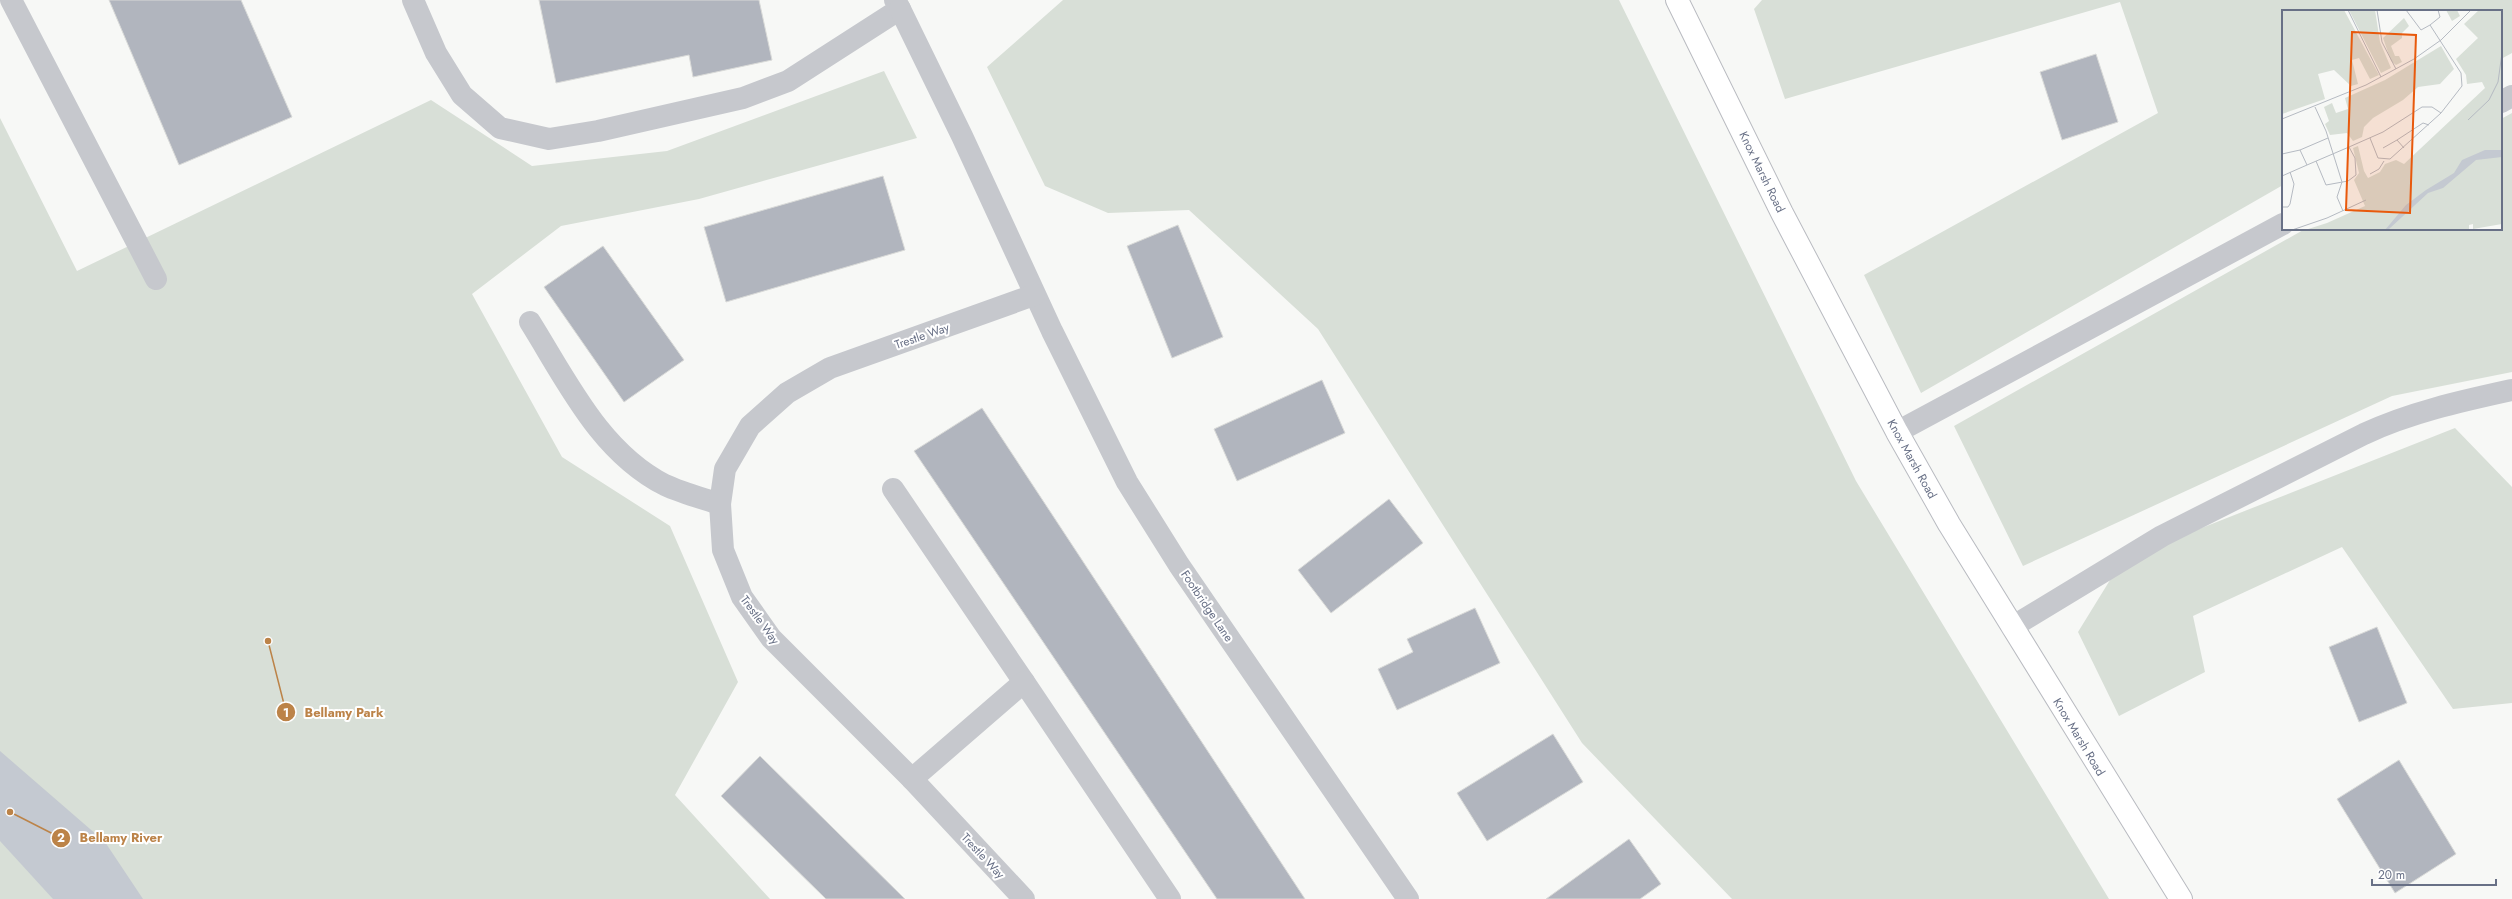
<svg xmlns="http://www.w3.org/2000/svg" width="2512" height="899" font-family="Jost,sans-serif">
<rect width="100%" height="100%" fill="#f7f8f6"/>
<g fill="#d8dfd7">
<polygon points="1063,0 1619,0 1856,481 2109,899 1732,899 1582,743 1318,329 1189,210 1108,213 1045,186 987,67"/>
<polygon points="1762,0 2512,0 2512,53 2501,59 2501,11 2283,11 2283,185 1921,393 1864,275 2158,113 2120,2 1785,99 1754,9"/>
<polygon points="884,71 917,138 699,199 561,226 472,294 562,457 670,526 738,682 675,795 770,899 0,899 0,118 77,271 431,100 532,166 667,151"/>
<polygon points="2512,113 2512,372 2392,396 2023,566 1954,426 2305,229 2501,229 2501,119"/>
<polygon points="2455,428 2512,487 2512,703 2453,709 2342,547 2193,616 2205,672 2119,716 2078,632 2123,559"/>
</g>
<polygon fill="#c4c9d1" points="0,751 105,842 143,899 53,899 0,841"/>
<g fill="#b1b5be" stroke="#d9dad8">
<polygon points="109,0 241,0 292,117 179,165"/>
<polygon points="539,0 759,0 772,60 693,77 689,55 556,83"/>
<polygon points="2096,54 2118,122 2062,140 2040,72"/>
<polygon points="883,176 905,250 726,302 704,227"/>
<polygon points="1178,225 1223,337 1172,358 1127,246"/>
<polygon points="603,246 684,360 624,402 544,287"/>
<polygon points="1322,380 1345,433 1237,481 1214,429"/>
<polygon points="982,408 1305,899 1217,899 914,451"/>
<polygon points="1389,499 1423,543 1331,613 1298,570"/>
<polygon points="1475,608 1500,663 1397,710 1378,669 1413,652 1407,639"/>
<polygon points="2377,627 2407,703 2359,722 2329,647"/>
<polygon points="1553,734 1583,782 1487,841 1457,793"/>
<polygon points="760,756 905,899 826,899 721,796"/>
<polygon points="2399,760 2456,854 2395,893 2337,799"/>
<polygon points="1629,839 1661,884 1640,899 1546,899"/>
</g>
<g fill="none" stroke-linecap="round" stroke-linejoin="round">
<g stroke="#b9bbc1" stroke-width="24">
<polyline id="major" points="1677,0 1782,213 1897,432 1949,524 2181,899"/>
</g>
<g stroke="#c6c8cd" stroke-width="22">
<polyline points="11,0 156,279"/>
<polyline points="413,0 436,53 462,95 500,128 549,139 598,131 743,98 788,81 900,9 895,0"/>
<polyline points="900,9 962,136 1052,331 1127,482 1179,565 1408,899"/>
<polyline points="2501,102 2512,96"/>
<path d="M530,322C567,381 600,452 665,485C682,493 702,498 720,504"/>
<polyline points="1897,432 2283,224"/>
<polyline points="893,489 1024,682"/>
<path d="M2012,627L2162,536L2364,434C2411,412 2462,401 2512,390"/>
<polyline points="912,779 1024,682 1170,899"/>
<polyline points="1024,899 912,779 771,638 742,597 723,550 720,504 725,469 750,426 787,393 830,368 1034,295"/>
</g>
<use href="#major" stroke="#fff" stroke-width="22"/>
</g>
<g text-anchor="middle" dominant-baseline="central" stroke-width="4" stroke-linejoin="round" paint-order="stroke">
<g font-size="12" fill="#687086" stroke="#fff">
<text transform="translate(1762 172) rotate(64)">Knox Marsh Road</text>
<text transform="translate(922 336) rotate(-19)">Trestle Way</text>
<text transform="translate(1912 459) rotate(61)">Knox Marsh Road</text>
<text transform="translate(1207 606) rotate(56)">Footbridge Lane</text>
<text transform="translate(760 620) rotate(54)">Trestle Way</text>
<text transform="translate(2079 737) rotate(59)">Knox Marsh Road</text>
<text transform="translate(983 856) rotate(47)">Trestle Way</text>
</g>
</g>
<g transform="translate(2282 10)">
<rect width="220" height="220" fill="#f7f8f6"/>
<path d="M0,0H62L97,65L88,69L77,48L70,50L76,74L69,76L52,60L36,64L43,89L0,104ZM67,0H93L98,32L109,58L99,63ZM164,0H175L178,6L170,11ZM197,0H220V214L191,219V214L187,215V220H23L45,213L83,196L72,170L77,163L71,138L76,136L82,161L86,168L98,162L103,154L114,150L122,154L203,78L200,72L185,74L184,65L174,49L196,28L182,14ZM122,8L127,16L120,23V28L109,36L113,46H117L120,52L114,55L109,51L101,28ZM159,36L172,59L158,74L136,77L121,90L91,108L82,117L80,127L71,131L65,123L48,125L43,114L47,111L42,97L50,93L54,103L66,99L63,88L103,70Z" fill="#d8dfd7"/>
<path d="M203,140H220V147L194,150L161,178L146,183L107,219L103,220L124,195L144,180L172,163L180,150Z" fill="#c4c9d1"/>
<path fill="none" stroke="#b5bac2" stroke-width="1" d="M66,0L99,67M95,0L100,32L114,59M124,0L139,20L148,15M33,97L44,121L60,172L55,187L61,201M0,109L84,75L132,49L159,30L189,0M186,110L207,90L216,72L220,43M88,128L96,148L108,149L159,103L180,76L179,63L148,15L158,7L156,0M67,137L101,122L140,97H150L159,103M101,138L115,130M122,138L115,130L141,113L147,115M18,140L25,155M0,144L18,140L46,128M88,164L97,159L102,151M0,166L25,155L67,137L73,148L74,165L66,171L44,175L34,151M0,197H6L8,194L12,174L8,162M10,220L45,208L84,190"/>
<path fill="#e8590c" fill-opacity="0.15" stroke="#e8590c" stroke-width="2" d="M70,22L134,25L128,203L64,200Z"/>
<rect width="220" height="220" fill="none" stroke="#687086" stroke-width="2"/>
</g>
<path fill="none" stroke="#bc8348" stroke-width="1.5" d="M268 641L286 712M10 812L61 838"/>
<g fill="#bc8348" stroke="#fff" stroke-width="1.5">
<circle cx="268" cy="641" r="4"/>
<circle cx="10" cy="812" r="4"/>
<circle cx="286" cy="712" r="10"/>
<circle cx="61" cy="838" r="10"/>
</g>
<g font-size="12" text-anchor="middle" font-weight="bold" fill="#fff">
<text x="286" y="717">1</text>
<text x="61" y="842">2</text>
</g>
<g font-size="13" text-anchor="middle" font-weight="bold" fill="#bc8348" stroke="#fff" stroke-width="4" stroke-linejoin="round" paint-order="stroke">
<text x="344" y="717">Bellamy Park</text>
<text x="121" y="842">Bellamy River</text>
</g>
<path d="M2372 879v6h124v-6" fill="none" stroke="#687086" stroke-width="2"/>
<text x="2378" y="879" font-size="12" fill="#687086" stroke="#ffffff" stroke-width="3" paint-order="stroke">20 m</text>
</svg>
